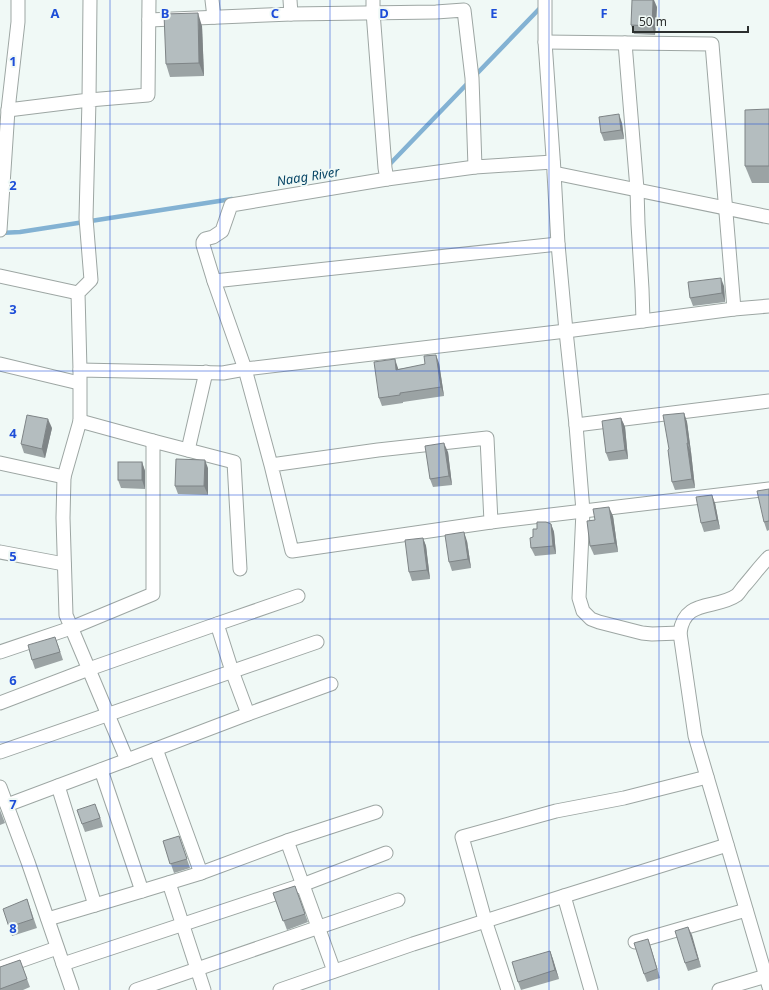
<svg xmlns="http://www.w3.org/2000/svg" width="769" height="990" font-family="'Noto Sans',sans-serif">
<rect width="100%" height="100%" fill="#f0f9f6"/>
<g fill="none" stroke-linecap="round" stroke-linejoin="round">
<g stroke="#83b2d3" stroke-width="4.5">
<polyline points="388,166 542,6"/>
<polyline points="0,233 20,232 232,199"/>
</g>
<g stroke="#9da6a3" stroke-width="15">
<g id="street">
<polyline points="18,0 18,22 8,110 89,100 90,0"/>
<polyline points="212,0 214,17"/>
<polyline points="373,0 373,12 385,168 387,179"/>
<polyline points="545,0 545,42 554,171"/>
<polyline points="291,14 436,12 464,10 472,78 475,167 553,162"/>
<polyline points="149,20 291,14 290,0"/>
<polyline points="545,42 712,44 734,309"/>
<polyline points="625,43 637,189 638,224 642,289 643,321"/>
<polyline points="0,230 8,110"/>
<polyline points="0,276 78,293"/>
<polyline points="214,281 558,244"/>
<polyline points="0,364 79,383"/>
<polyline points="80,370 78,293 91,280 86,218 89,100 148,95 149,0"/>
<polyline points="80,421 153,441"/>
<polyline points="576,425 769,401"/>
<polyline points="188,450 206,372"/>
<polyline points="0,463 64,477 80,421 80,370 223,373 245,369 566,331 734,309 769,306"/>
<polyline points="271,465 292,551 491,522 487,438 378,450 271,465 245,369 214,281 203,245 203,242 205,239 213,237 222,231 231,205 387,179 475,167"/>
<polyline points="64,477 63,518 66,615 127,760 248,714 331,684"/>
<polyline points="491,522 769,489"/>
<polyline points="0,552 64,564"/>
<path d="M769,557C760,566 753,576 745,585C742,588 740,592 737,595C716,610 684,598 680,633L695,736L769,987"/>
<polyline points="217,624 298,596"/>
<polyline points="680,633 652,634 642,633 599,622 591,619 583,611 579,598 583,511 576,425 566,331 558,244 554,173 769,217"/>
<polyline points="0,652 71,628 153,594 153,441 234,462 240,569"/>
<polyline points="0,703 89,669 217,624 232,671 248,714"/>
<polyline points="156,749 201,873"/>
<polyline points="0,752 317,642"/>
<polyline points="101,770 142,891"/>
<polyline points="58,786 95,905"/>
<polyline points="0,787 28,862 72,990"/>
<polyline points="7,805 127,760"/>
<polyline points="287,841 334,971"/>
<polyline points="169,883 204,990"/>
<polyline points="564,896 727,845"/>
<polyline points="48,919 142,891 201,873 287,841 376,812"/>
<polyline points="635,942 746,910"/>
<polyline points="63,964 302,885 386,853"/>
<polyline points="0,968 57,948"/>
<polyline points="136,990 398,900"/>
<polyline points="280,990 413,944 564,896 591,990"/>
<polyline points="508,990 485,920 462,837 556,811 624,798 707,777"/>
<polyline points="719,990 766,976"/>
</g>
</g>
<use href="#street" stroke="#fff" stroke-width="13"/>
</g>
<g fill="#9ba3a4">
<polygon points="657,7 655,35 634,34 631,25"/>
<polygon points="202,26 204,76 170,77 166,64"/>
<polygon points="769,109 769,183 752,183 745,166"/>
<polygon points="622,123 624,139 604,141 601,133"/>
<polygon points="724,286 725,302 693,306 690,298"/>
<polygon points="439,363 444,396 403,402 403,403 382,406 379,398 398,368 398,369"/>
<polygon points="684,413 687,422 691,452 695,488 675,490 672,482 669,449"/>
<polygon points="621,418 625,427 628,459 609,461 606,453"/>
<polygon points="52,428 45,458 24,453 21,444"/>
<polygon points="448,452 452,485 433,487 430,479"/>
<polygon points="142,462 145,471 145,489 121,488 118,480"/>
<polygon points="208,468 208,495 178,494 175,486"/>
<polygon points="769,489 769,530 767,531 764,522"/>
<polygon points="715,503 720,529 704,532 701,523"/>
<polygon points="613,516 618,552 594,555 590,546 595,520"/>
<polygon points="551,524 554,532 556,554 535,556 531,548 533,537 537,529"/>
<polygon points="423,538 426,546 430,579 412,581 409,572"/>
<polygon points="467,541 471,568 452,571 449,562"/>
<polygon points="58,645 63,660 35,669 32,660"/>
<polygon points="0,810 5,823 0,825"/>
<polygon points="99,813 103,827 85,832 82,824"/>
<polygon points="179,836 190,868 174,873 163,841"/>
<polygon points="295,886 308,922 287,930 273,893"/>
<polygon points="27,899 37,928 12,936 9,927"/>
<polygon points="688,927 701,967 688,971 685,963"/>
<polygon points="648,939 660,978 647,982 644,974"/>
<polygon points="550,951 559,979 521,990 518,982"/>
<polygon points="20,960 30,987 23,990 0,990 0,967"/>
</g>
<g fill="#7e8486">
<polygon points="653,0 654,0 657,7 655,35 652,26"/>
<polygon points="198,13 202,26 204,76 199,63"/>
<polygon points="619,114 622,123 624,139 621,130"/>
<polygon points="721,278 724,286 725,302 722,293"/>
<polygon points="436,355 439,363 444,396 441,387"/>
<polygon points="395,359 398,368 399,378 396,370"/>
<polygon points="684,413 687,422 691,452 688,443"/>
<polygon points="621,418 625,427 628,459 625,450"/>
<polygon points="48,419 52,428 45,458 42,449"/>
<polygon points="444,443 448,452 452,485 449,476"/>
<polygon points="687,443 691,452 695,488 692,479"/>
<polygon points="205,460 208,468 208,495 204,486"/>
<polygon points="142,462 145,471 145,489 142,480"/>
<polygon points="712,495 715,503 720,529 717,520"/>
<polygon points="609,507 613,516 618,552 615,543"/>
<polygon points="551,524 554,532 556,554 553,546"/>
<polygon points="464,532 467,541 471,568 468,559"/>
<polygon points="423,538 426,546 430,579 427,570"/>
<polygon points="688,927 692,935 701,967 698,959"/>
<polygon points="648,939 651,948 660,978 657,969"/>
<polygon points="550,951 553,959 559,979 555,970"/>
</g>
<g fill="#b4bdbf" stroke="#7e8486">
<polygon points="632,0 653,0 652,26 631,25"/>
<polygon points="198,13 199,63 166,64 164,14"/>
<polygon points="769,109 769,166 745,166 745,110"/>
<polygon points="619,114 621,130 601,133 599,117"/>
<polygon points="721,278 722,293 690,298 688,282"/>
<polygon points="436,355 441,387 400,393 400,395 379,398 374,362 395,359 396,370 425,364 424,356"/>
<polygon points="684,413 688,443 687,443 692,479 672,482 668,450 669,449 663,415"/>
<polygon points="27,415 48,419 42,449 21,444"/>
<polygon points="621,418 625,450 606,453 602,421"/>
<polygon points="444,443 449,476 430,479 425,446"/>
<polygon points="176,459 205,460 204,486 175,486"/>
<rect x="118" y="462" width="24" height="18"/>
<polygon points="769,489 769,521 764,522 757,491"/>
<polygon points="712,495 717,520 701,523 696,497"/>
<polygon points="609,507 615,543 590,546 587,521 595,520 593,509"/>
<polygon points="537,522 546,522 551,524 553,546 531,548 530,538 533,537 533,529 537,529"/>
<polygon points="464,532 468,559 449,562 445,535"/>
<polygon points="423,538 427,570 409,572 405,540"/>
<polygon points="55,637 60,652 32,660 28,645"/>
<polygon points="95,804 100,818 82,824 77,810"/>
<polygon points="179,836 187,859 170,864 163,841"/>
<polygon points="295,886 305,914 283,921 273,893"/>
<polygon points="27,899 33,919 9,927 3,909"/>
<polygon points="688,927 698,959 685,963 675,931"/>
<polygon points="648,939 657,969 644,974 634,943"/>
<polygon points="550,951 555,970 518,982 512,962"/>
<polygon points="20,960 27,979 0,989 0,967"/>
</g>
<path fill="none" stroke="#1d4ed8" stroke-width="1" stroke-opacity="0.55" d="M110,0V990M220,0V990M330,0V990M439,0V990M549,0V990M659,0V990M0,124H769M0,248H769M0,371H769M0,495H769M0,619H769M0,742H769M0,866H769"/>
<g text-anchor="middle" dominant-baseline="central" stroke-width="4" stroke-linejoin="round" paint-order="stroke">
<g font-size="13" font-style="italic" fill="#084666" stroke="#f0f9f6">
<text transform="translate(308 176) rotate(-9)">Naag River</text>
</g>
</g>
<g font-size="13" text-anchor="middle" font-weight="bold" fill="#1d4ed8" stroke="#f0f9f6" stroke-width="4" stroke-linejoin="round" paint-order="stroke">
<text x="55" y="18">A</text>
<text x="165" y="18">B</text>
<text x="275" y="18">C</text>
<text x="384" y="18">D</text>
<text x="494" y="18">E</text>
<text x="604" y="18">F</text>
<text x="13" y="66">1</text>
<text x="13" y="190">2</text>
<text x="13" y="314">3</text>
<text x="13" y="438">4</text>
<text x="13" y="561">5</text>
<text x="13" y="685">6</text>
<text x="13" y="809">7</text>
<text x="13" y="933">8</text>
</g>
<path d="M633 26v6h115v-6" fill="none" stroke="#2c302f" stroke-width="2"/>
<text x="639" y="26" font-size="12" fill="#2c302f" stroke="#f0f9f6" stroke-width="3" paint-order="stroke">50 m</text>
</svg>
